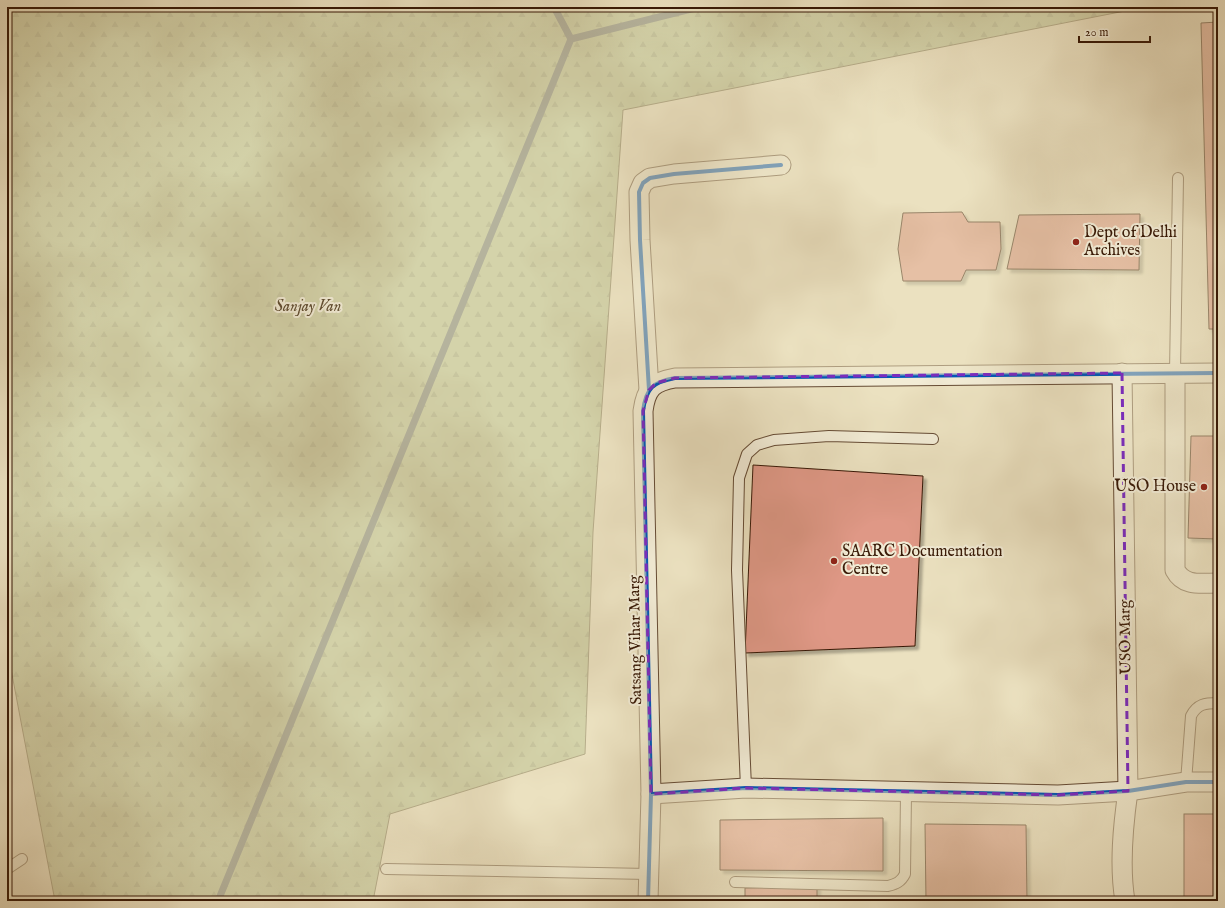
<svg xmlns="http://www.w3.org/2000/svg" width="1225" height="908" font-family="'IM FELL English',serif">
<defs>
<pattern id="forest-firs" width="22" height="20" patternUnits="userSpaceOnUse"><rect width="22" height="20" fill="#b9c291"/><path d="M5 1l3.5 6h-7zM16 11l3.5 6h-7z" fill="#a0a67c"/></pattern>
<filter id="shadow"><feDropShadow dx="3.5" dy="3.5" stdDeviation="1" flood-color="#0004"/></filter>
</defs>
<rect width="100%" height="100%" fill="#ebe1c0"/>
<filter id="stains"><feTurbulence type="fractalNoise" baseFrequency=".005" numOctaves="4"/><feColorMatrix values="0 0 0 0 .2 0 0 0 0 .09 0 0 0 0 .02 0 0 0 .5 -.17"/></filter>
<radialGradient id="worn" r=".72"><stop offset=".6" stop-color="#630" stop-opacity="0"/><stop offset="1" stop-color="#630" stop-opacity=".3"/></radialGradient>
<polygon fill="url(#forest-firs)" stroke="#786e4c" points="7,7 1167,7 1140,8 623,110 593,532 585,754 390,814 373,901 55,901 7,648"/>
<g fill="none" stroke-linecap="round" stroke-linejoin="round">
<g stroke="#747a73" stroke-width="7">
<polyline points="554,7 571,39"/>
<polyline points="218,901 571,39 699,7"/>
</g>
</g>
<g fill="#df9886" stroke="#381906" filter="url(#shadow)">
<polygon points="1218,22 1218,329 1209,329 1201,23"/>
<polygon points="962,212 968,222 1000,222 1001,249 996,270 966,270 961,281 903,281 898,249 903,213"/>
<polygon points="1140,214 1139,270 1007,269 1019,215"/>
<polygon points="1191,436 1218,436 1218,539 1188,538"/>
<polygon points="753,465 923,476 915,646 745,653"/>
<rect x="1184" y="814" width="34" height="87"/>
<polygon points="883,818 883,871 720,870 720,820"/>
<polygon points="925,824 1026,825 1027,901 926,901"/>
<polygon points="817,886 817,901 745,901 745,888"/>
</g>
<g fill="none" stroke-linecap="round" stroke-linejoin="round">
<g stroke="#654b34" stroke-width="12">
<g id="lane">
<polyline points="1175,373 1178,178"/>
<path d="M1186,782L1191,716C1197,704 1205,703 1218,703"/>
<polyline points="746,788 737,570 739,478 747,454 757,445 774,440 829,436 933,439"/>
<polyline points="7,869 22,859"/>
<polyline points="386,869 648,874"/>
<path d="M735,882L888,886C896,884 901,882 905,874L906,793"/>
</g>
</g>
<g stroke="#654b34" stroke-width="21">
<g id="street">
<path d="M1122,373L1128,791C1123,826 1119,865 1125,901"/>
<path d="M1175,373V570C1184,587 1201,583 1218,583"/>
<polyline points="649,390 640,240 639,192 643,183 650,178 674,174 781,165"/>
<polyline points="651,794 746,788 1058,795 1128,791 1186,782 1218,782"/>
<path d="M648,901L651,794L643,411C646,388 653,382 675,378L1218,373"/>
</g>
</g>
<use href="#lane" stroke="#f2ecd6" stroke-width="10"/>
<use href="#street" stroke="#f2ecd6" stroke-width="19"/>
<g stroke="#f2ecd6" stroke-width="6">
<g id="cycleway">
<polyline points="649,390 640,240 639,192 643,183 650,178 674,174 781,165"/>
<polyline points="651,794 746,788 1058,795 1128,791 1186,782 1218,782"/>
<path d="M648,901L651,794L643,411C646,388 653,382 675,378L1218,373"/>
</g>
</g>
<use href="#cycleway" stroke="#0057b8" stroke-width="4"/>
</g>
<path d="M0 0H1225V908H0ZM1122,373L1128,791L1058,795L746,788L651,794L643,411L649,390L656,383L675,378Z" fill="#ebe1c0" fill-opacity=".55" fill-rule="evenodd"/>
<path fill="none" stroke="#7b2cbf" stroke-width="3" stroke-dasharray="8 5" stroke-linejoin="round" d="M1122,373L1128,791L1058,795L746,788L651,794L643,411L649,390L656,383L675,378Z"/>
<g fill="#8f2418" stroke="#f2ecd6" stroke-width="1.5">
<circle cx="1076" cy="242" r="4"/>
<circle cx="1204" cy="487" r="4"/>
<circle cx="834" cy="561" r="4"/>
</g>
<g text-anchor="middle" dominant-baseline="central" stroke-width="4" stroke-linejoin="round" paint-order="stroke">
<g font-size="16" fill="#381906" stroke="#f2ecd6" text-anchor="start">
<text x="1084" y="233">Dept of Delhi<tspan x="1084" dy="18">Archives</tspan></text>
<text x="1196" y="487" text-anchor="end">USO House</text>
<text x="842" y="552">SAARC Documentation<tspan x="842" dy="18">Centre</tspan></text>
</g>
<g font-size="16" font-style="italic" fill="#5f4c30" stroke="#f2ecd6">
<text x="308" y="307">Sanjay Van</text>
</g>
<g font-size="16" fill="#381906" stroke="#f2ecd6">
<text transform="translate(1126 637) rotate(-91)">USO Marg</text>
<text transform="translate(636 640) rotate(-91)">Satsang Vihar Marg</text>
</g>
</g>
<rect width="1225" height="908" fill="none" stroke="#ebe1c0" stroke-width="24"/>
<rect x="8" y="8" width="1209" height="892" fill="none" stroke="#381906" stroke-width="2"/>
<rect x="12" y="12" width="1201" height="884" fill="none" stroke="#381906"/>
<path d="M1079 36v6h71v-6" fill="none" stroke="#381906" stroke-width="2"/>
<text x="1085" y="36" font-size="12" fill="#381906" stroke="#f2ecd6" stroke-width="3" paint-order="stroke">20 m</text>
<rect width="100%" height="100%" filter="url(#stains)"/>
<rect width="100%" height="100%" fill="url(#worn)"/>
</svg>
